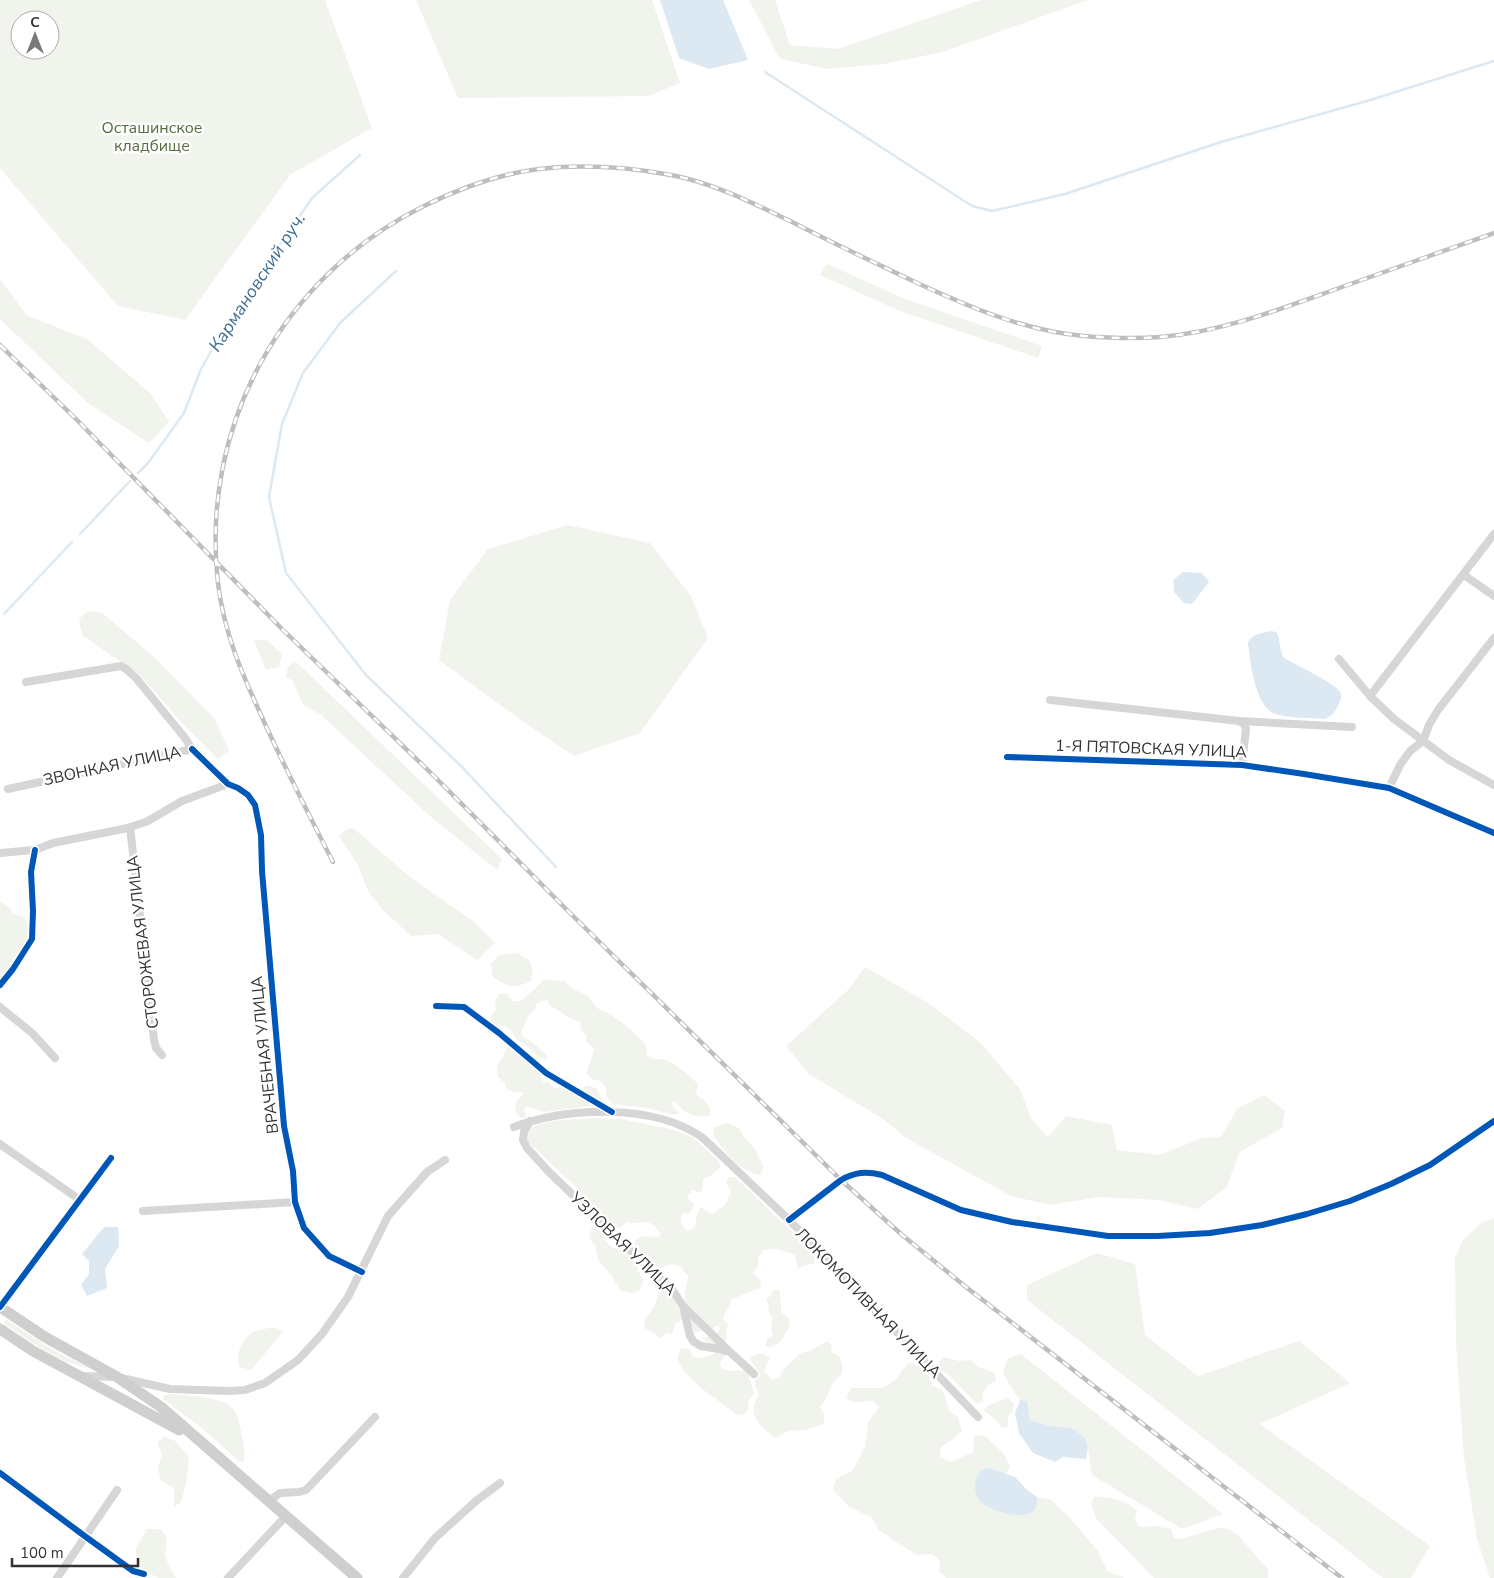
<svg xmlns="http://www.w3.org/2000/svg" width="1494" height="1578" font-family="'Nunito Sans',sans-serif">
<rect width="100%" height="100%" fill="#fff"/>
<g fill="#f1f4ed" fill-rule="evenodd">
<path d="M0,0H325L372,128L290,175L185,320L118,306L0,168ZM20,20H50V50H20Z"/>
<polygon points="416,0 652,0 680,83 648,96 458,98"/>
<polygon points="749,0 775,0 790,45 838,49 981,0 1088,0 943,52 884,64 828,69 780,59"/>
<polygon points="827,264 905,299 1042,346 1038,358 900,311 820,275"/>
<polygon points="0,279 26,315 87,339 151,394 169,422 149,443 89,404 0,319"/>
<polygon points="568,525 650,543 691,596 708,638 640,733 574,756 518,718 439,660 450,600 488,549"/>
<polygon points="88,611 102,613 153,656 214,718 229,750 218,759 183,724 140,675 82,635 79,619"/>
<polygon points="254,640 267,640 282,654 279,667 266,670"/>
<polygon points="295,661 502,859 497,870 431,817 320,714 303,705 293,681 286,677 288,667"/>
<polygon points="353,828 411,878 473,921 495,943 477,960 438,934 411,936 383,910 368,891 358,865 339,836 345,830"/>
<path d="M0,901L10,908L13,914L24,917C26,921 29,925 29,928C30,942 10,970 0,977Z"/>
<path d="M518,953L529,960L533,970L531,981C514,989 507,987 493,977L491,964L499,955Z"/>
<polygon points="865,967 930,1004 981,1043 1020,1089 1031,1118 1048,1137 1066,1116 1112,1125 1117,1150 1160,1155 1202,1138 1221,1137 1237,1109 1264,1095 1285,1111 1282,1128 1240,1152 1226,1188 1197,1209 1159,1200 1099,1197 1051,1205 1011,1196 906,1138 886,1121 809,1074 786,1046 848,990"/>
<path d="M543,980L564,981L573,989L588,996L597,1008L610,1014L629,1028L646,1045L647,1055C655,1062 658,1057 665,1060C678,1065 689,1075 698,1084L696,1094L704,1100L710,1108V1116C700,1117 689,1116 682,1109C678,1105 678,1103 672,1101L673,1107L679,1113L675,1115L647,1108L612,1104L606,1095V1087L599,1080H593L587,1074C588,1064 593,1058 594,1048L586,1041L587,1037L581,1030L580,1022C568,1019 561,1011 550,1006L547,1000L537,1003L534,1011L529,1014L521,1033L523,1037C534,1042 540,1049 548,1057L546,1060L535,1054L527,1046L516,1039L511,1030L505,1026L495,1025L491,1020V1015L496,1010L495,1002L499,994L507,993L513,1001H521C528,993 537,989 543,980Z"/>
<polygon points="511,1046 521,1052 525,1061 538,1068 543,1082 548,1082 555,1089 564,1084 579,1090 587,1085 596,1088 602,1099 600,1105 544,1112 527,1106 524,1110 526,1117 521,1118 515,1111 516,1101 522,1096 523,1092 514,1092 506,1089 505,1083 498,1077 497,1065 503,1057 506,1049"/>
<path d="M592,1118L621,1119L671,1129L692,1137L719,1161L721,1167L710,1176L703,1179V1186L701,1193L692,1190L687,1197L694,1205L690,1213L682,1214L681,1224L687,1231L694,1228L696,1223V1217L701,1207L712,1214L725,1205L731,1192L726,1182L729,1177H735L814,1252L815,1263L803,1266L798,1269L795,1255L777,1249L763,1250L758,1258V1267L753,1273L761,1281L760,1288L732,1299L723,1318L728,1325L726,1332L727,1339L722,1344L726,1355L720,1363L721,1368L730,1371L746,1370L749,1374C748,1382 753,1386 754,1394L749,1399L748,1410L743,1415L736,1414L701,1388L684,1372L677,1359L681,1348L689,1349L693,1357L703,1358L714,1354L715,1348L702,1338C709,1337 717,1336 720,1328L718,1326H715L713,1331L704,1330L695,1333C685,1313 681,1297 689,1276L683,1271L682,1267C673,1262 666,1265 657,1270L638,1252L634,1241L642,1236L657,1238L661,1234C647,1215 646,1226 627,1222L621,1227L616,1228L592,1207L579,1190L528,1142L527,1135C529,1133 530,1130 532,1128C542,1120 578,1119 592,1118Z"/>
<path d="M727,1123L739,1128L743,1135L754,1148L764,1167L760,1175C739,1172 724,1151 713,1134L715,1127Z"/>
<polygon points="1494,1218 1494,1578 1490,1578 1477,1539 1464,1457 1456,1344 1455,1258 1463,1240 1483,1222"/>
<path d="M598,1222L606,1228L607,1235L604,1240C608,1244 612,1249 617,1249C622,1250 624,1248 628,1252C638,1259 636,1271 643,1280L641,1289L633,1293L621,1291L611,1275L598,1260L595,1245L589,1238L592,1228L596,1226Z"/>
<polygon points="1097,1253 1135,1264 1145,1335 1198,1376 1299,1341 1350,1383 1260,1424 1430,1546 1411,1578 1383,1578 1027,1300 1027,1285"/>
<path d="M659,1281L672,1296L683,1318L675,1324L672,1334L666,1333L661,1338L645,1328L644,1320C654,1310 662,1296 656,1282Z"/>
<polygon points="773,1290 779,1290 781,1301 781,1312 789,1318 790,1326 780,1342 771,1347 765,1346 767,1339 773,1336 771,1325 773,1318 768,1311 769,1306 766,1300 771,1295"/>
<path d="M5,1320H7L53,1350L89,1368C60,1364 28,1339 4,1324Z"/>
<path d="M273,1327L283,1332L251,1370L239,1367C236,1355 240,1343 250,1334C255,1330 266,1329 273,1327Z"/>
<path d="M827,1341L832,1345L831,1352L839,1356L842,1364V1374C828,1383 831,1395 820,1407L825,1416L823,1424L805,1430L788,1431L776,1438C759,1427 746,1414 759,1394L755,1386V1380L761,1375L749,1358L757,1354H765L770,1359L766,1364L764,1372L772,1379L779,1378L784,1369L801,1353L810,1351Z"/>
<polygon points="1021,1354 1223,1514 1182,1529 1092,1475 1088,1448 1072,1428 1050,1426 1030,1420 1027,1401 1020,1400 1003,1374 1007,1359"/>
<path d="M945,1357L959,1361L971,1360L979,1367L995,1373L996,1381C985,1385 982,1391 983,1402L976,1403L947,1373L941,1371L937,1364Z"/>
<path d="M910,1362C924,1368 928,1370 932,1385L944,1392L949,1411L958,1417L962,1431L952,1440L941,1447L940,1457L951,1462L973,1452L974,1435L985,1436L1004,1454L1010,1467L1006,1474L989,1468L1035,1508L1037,1497L1051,1500L1069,1517L1098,1551L1107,1571L1125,1578H946L939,1571L940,1561L932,1554L917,1555L896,1542L879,1530L871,1517L849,1507L833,1490L836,1479L852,1471L865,1447L868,1422L879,1407L873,1401L853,1402L846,1398L851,1388H883L898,1378L901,1371Z"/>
<path d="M170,1394C185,1396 224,1396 233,1409C238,1415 239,1423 241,1431C243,1441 246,1452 244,1462H240L202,1428L163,1399L164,1396Z"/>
<polygon points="1009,1398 1014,1404 1012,1412 1008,1416 1008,1427 1002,1428 996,1420 983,1410 989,1405"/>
<polygon points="164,1437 174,1440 189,1457 186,1484 181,1502 174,1507 174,1488 161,1481 158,1468 162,1455 157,1442"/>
<path d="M1094,1497C1108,1496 1127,1501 1137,1511L1135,1520L1140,1527L1155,1526L1171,1529L1174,1538L1181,1539L1218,1528L1228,1529L1238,1535L1268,1570V1578H1154L1096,1518L1091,1504Z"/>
<polygon points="147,1529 161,1529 167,1539 165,1554 168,1564 176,1578 158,1578 137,1565 136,1548"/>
</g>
<g fill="#dde9f2">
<polygon points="660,0 723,0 748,60 709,69 679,58"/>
<polygon points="1183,572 1202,573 1209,582 1192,604 1184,603 1174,592 1173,580"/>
<path d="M1270,631L1276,632C1281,640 1279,650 1284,658C1294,664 1335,683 1340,692C1343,697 1340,702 1338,706C1334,713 1331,717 1324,719C1312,718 1282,718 1273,713C1254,702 1251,664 1248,644C1250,634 1260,634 1270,631Z"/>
<polygon points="104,1227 118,1227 119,1246 105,1269 107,1288 87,1296 81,1285 89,1274 89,1261 82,1254"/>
<polygon points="1020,1400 1027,1401 1030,1420 1050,1426 1072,1428 1085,1438 1088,1448 1086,1459 1063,1457 1055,1462 1033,1453 1019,1433 1015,1413"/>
<path d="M989,1468L1015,1477L1027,1490L1037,1497C1037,1501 1037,1506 1035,1509C1026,1523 985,1510 978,1499C975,1493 974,1486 976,1480C978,1472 981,1469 989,1468Z"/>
</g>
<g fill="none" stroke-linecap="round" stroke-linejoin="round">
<g stroke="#dde9f2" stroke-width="2.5">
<polyline points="765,72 972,206 992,211 1065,194 1221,142 1367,101 1494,61"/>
<polyline points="396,271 340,323 303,373 282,424 269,497 286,573 366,675 462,767 556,867"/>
<polyline points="138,473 148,463 184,413 201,369 233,313 312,198 360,155"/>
<polyline points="80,534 130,481"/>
<polyline points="4,614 72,542"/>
</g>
<g stroke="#d6d6d6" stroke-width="8">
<polyline points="1464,575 1494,596"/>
<polyline points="1339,659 1370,696 1394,719 1449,760 1494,785"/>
<polyline points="1370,696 1494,534"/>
<polyline points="1050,700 1239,721 1244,724 1246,729 1242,765"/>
<polyline points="1239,721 1352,727"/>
<polyline points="192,749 228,784 238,788 248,795 255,805 261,835 262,871 284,1126 293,1171 295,1202 304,1228 329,1256 362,1272"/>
<polyline points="1007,757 1242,765 1304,774 1389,788 1494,833"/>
<polyline points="1389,788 1400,765 1410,751 1423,741 1429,725 1438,710 1494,638"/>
<polyline points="8,789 192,749 185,738 136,678 126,669 121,666 26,682"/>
<polyline points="130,827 154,1040 156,1048 162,1055"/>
<polyline points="0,853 35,850 53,843 128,828 148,821 182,801 228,784"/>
<polyline points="0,985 13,969 32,939 33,911 31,872 35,850"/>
<polyline points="436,1006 464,1007 499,1033 546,1073 612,1112"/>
<polyline points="0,1007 32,1033 55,1058"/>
<polyline points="530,1121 524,1132 523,1140 527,1148 549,1172 673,1291 683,1306 690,1336 694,1342 701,1346 719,1349 730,1352 754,1374"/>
<path d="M514,1127C568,1107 654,1103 703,1138L789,1220L978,1417"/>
<polyline points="0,1144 80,1200"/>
<polyline points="143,1211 295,1202"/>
<path d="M789,1220L841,1180C855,1172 866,1171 882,1175L961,1210L1012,1222L1108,1236H1158L1210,1233L1262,1225L1307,1214L1350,1201L1391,1184L1430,1165L1494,1121"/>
<polyline points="683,1306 728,1350"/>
<polyline points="0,1307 111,1158"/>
<polyline points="83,1376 117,1377 170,1389 229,1391 245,1390 265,1383 298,1360 322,1334 348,1297 388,1216 427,1172 445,1160"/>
<polyline points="0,1473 86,1537 133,1571 144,1574"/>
<polyline points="269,1501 280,1493 299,1492 306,1490 375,1417"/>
<polyline points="57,1578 117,1490"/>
<polyline points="228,1578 286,1516"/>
<polyline points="403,1578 435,1538 476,1501 500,1483"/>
</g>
<g stroke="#cfcfcf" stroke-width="11">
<polyline points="0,1307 45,1337 117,1377 161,1407 357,1578"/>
<polyline points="0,1329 33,1351 179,1430"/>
</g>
<g stroke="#bebebe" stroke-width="4.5">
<g id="rail">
<polyline points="0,345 76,419 282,629 434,776 570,913 841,1180 901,1234 966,1287 1342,1578"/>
<path d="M333,862C310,817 287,772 266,726C244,678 224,635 218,583C200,427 282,277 422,207C458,189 498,174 539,169C583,164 627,167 671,175C714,183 755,204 794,223C833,243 873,262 913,281C967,306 1024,331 1084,336C1109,338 1134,339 1160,337C1223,332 1283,308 1342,287C1393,269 1443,251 1494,233"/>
</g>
</g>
<use href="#rail" stroke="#fff" stroke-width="2.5" stroke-dasharray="8" stroke-linecap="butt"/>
<g stroke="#fff" stroke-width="9">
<g id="cycleway">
<polyline points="192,749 228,784 238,788 248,795 255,805 261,835 262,871 284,1126 293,1171 295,1202 304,1228 329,1256 362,1272"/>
<polyline points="1007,757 1242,765 1304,774 1389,788 1494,833"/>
<polyline points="0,985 13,969 32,939 33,911 31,872 35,850"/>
<polyline points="436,1006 464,1007 499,1033 546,1073 612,1112"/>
<path d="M789,1220L841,1180C855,1172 866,1171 882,1175L961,1210L1012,1222L1108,1236H1158L1210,1233L1262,1225L1307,1214L1350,1201L1391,1184L1430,1165L1494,1121"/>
<polyline points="0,1307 111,1158"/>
<polyline points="0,1473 86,1537 133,1571 144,1574"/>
</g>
</g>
<use href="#cycleway" stroke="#0057b8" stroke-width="6"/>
</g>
<g text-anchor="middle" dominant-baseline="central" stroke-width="5" stroke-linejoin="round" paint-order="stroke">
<g font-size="16" fill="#546e3f" stroke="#fff">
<text x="152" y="128">Осташинское<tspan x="152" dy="18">кладбище</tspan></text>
</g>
<g font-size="16" fill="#323232" stroke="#fff">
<text transform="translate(1151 749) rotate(2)">1-Я ПЯТОВСКАЯ УЛИЦА</text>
<text transform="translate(112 766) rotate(-12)">ЗВОНКАЯ УЛИЦА</text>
<text transform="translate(143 942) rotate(-97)">СТОРОЖЕВАЯ УЛИЦА</text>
<text transform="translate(265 1055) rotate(-96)">ВРАЧЕБНАЯ УЛИЦА</text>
<text transform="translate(623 1244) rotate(44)">УЗЛОВАЯ УЛИЦА</text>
<text transform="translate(868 1303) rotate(46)">ЛОКОМОТИВНАЯ УЛИЦА</text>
</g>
<g font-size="18" font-style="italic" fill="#407194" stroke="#fff">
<text transform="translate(257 282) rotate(-57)">Кармановский руч.</text>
</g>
</g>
<g transform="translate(35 35)"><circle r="24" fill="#ffffff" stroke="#adadad"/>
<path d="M0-4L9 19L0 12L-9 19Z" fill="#7a7a7a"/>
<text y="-8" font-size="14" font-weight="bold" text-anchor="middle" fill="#323232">С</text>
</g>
<path d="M12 1558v8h126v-8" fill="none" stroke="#323232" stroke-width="2.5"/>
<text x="20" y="1558" font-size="15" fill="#323232" stroke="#ffffff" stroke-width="4" paint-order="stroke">100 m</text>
</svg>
